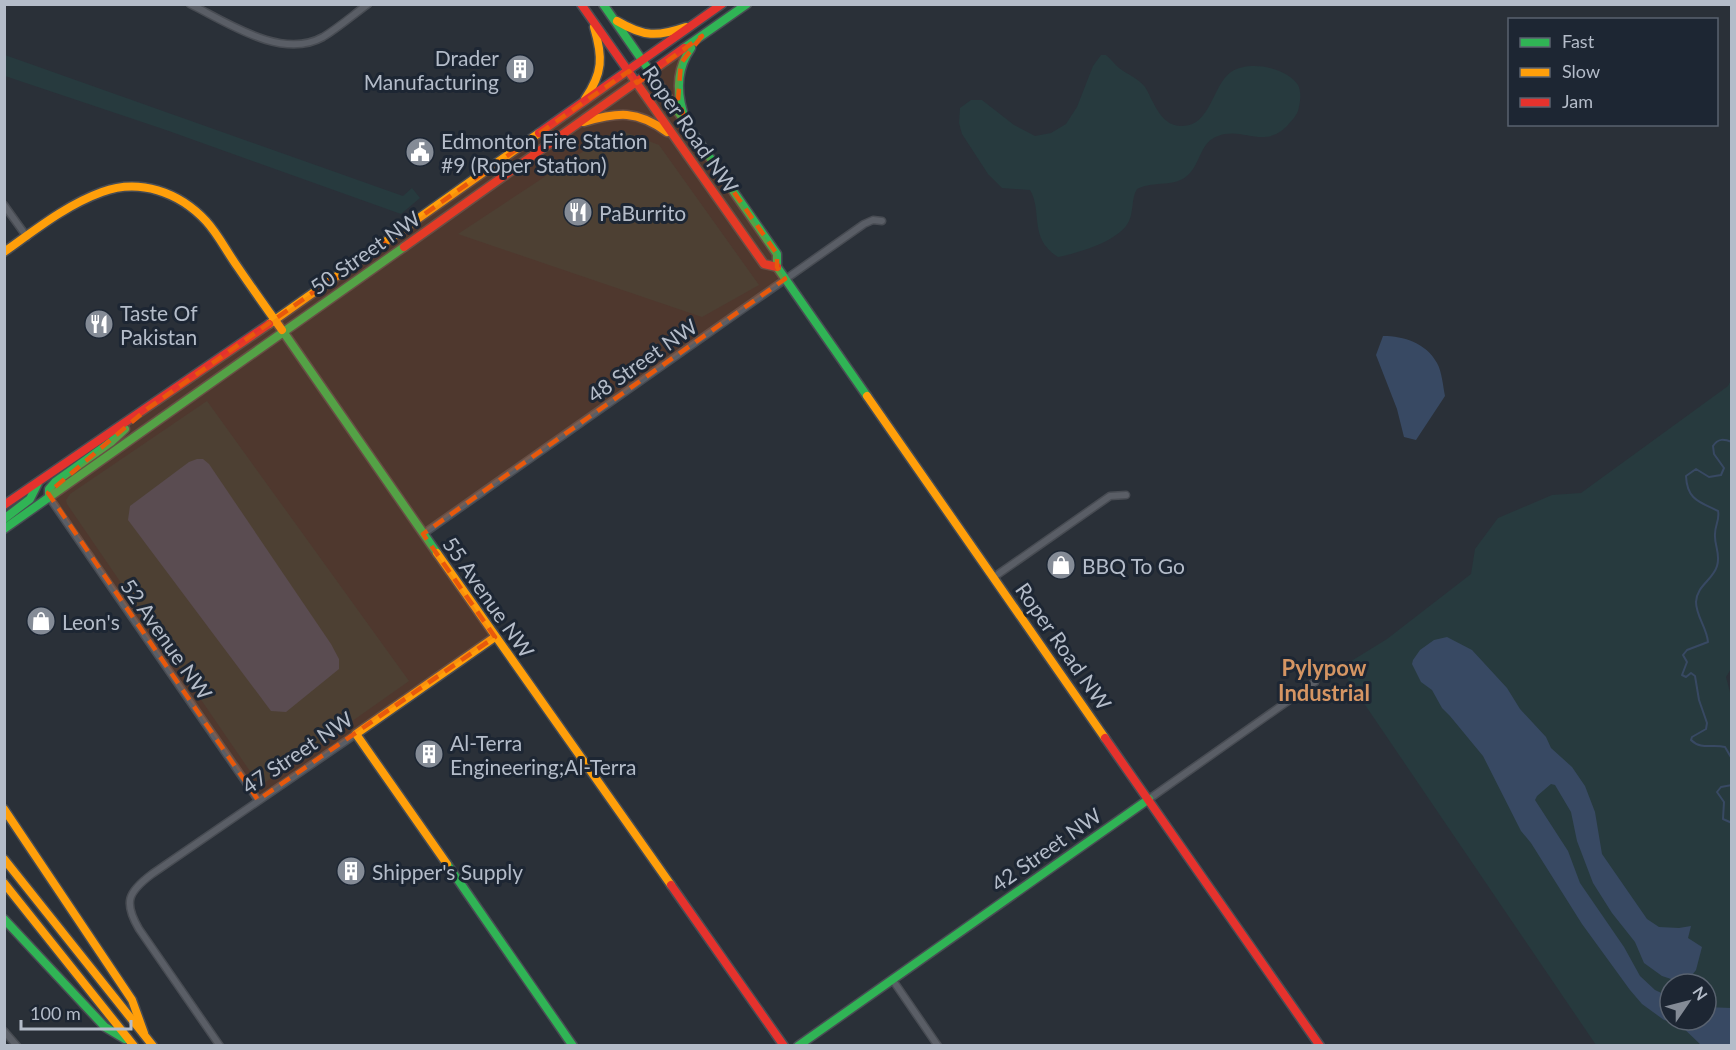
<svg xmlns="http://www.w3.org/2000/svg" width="1736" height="1050" font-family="Lato,sans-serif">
<rect width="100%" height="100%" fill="#2a3038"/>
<g fill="#273a3e" fill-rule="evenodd">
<polygon points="5,55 403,196 412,188 420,198 401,214 166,130 5,76"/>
<path d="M1101,55H1106C1111,59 1114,64 1119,68C1127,74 1139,79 1145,87C1153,100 1160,125 1180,126C1211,128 1212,85 1231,72C1249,60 1286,67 1298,85C1302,93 1300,103 1298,111C1295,118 1291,121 1287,126C1263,150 1243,126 1218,136C1200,142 1201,163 1188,175C1174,188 1156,180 1137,189C1131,199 1134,210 1129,221C1120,241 1078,253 1058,257C1028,238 1043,212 1030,190L1002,188L988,174L962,134L959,123L960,108L971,100H982L1014,125L1035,136L1051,133L1066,124L1077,107L1093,66Z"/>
<polygon points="625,132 659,145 759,285 702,317 458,234 608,135"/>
<path d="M1731,380L1732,667L1726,677L1732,700L1731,1045H1596L1340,668L1387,639L1471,574L1475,549L1498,518L1552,495L1581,493L1728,386ZM1670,984H1706V1020H1670Z"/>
<polygon points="207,401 409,681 263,784 254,777 67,504 66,500 70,494"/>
</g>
<g fill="#384963">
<path d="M1383,336C1404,336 1426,343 1437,363C1442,372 1443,386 1445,396L1416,440L1404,437L1397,409L1376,355Z"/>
<polygon points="197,459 203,459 209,464 331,644 339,659 339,669 286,712 271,711 128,520 130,506 189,462"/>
<polygon points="1447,637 1472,650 1507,688 1520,709 1546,737 1551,748 1572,767 1585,786 1595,812 1602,854 1647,919 1659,927 1679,928 1691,926 1688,938 1702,947 1696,970 1689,979 1674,980 1662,976 1644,963 1635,942 1612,913 1593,883 1577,841 1571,812 1555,785 1551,784 1537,796 1535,800 1568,851 1580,883 1624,947 1640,976 1655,990 1670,997 1670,1020 1706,1020 1706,1007 1731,1008 1731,1045 1701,1045 1679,1024 1664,1020 1642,1004 1630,990 1582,924 1531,843 1521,831 1483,756 1450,716 1442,708 1432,690 1421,682 1412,664 1413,660 1420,650 1434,640"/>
</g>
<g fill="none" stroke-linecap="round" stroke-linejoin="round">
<g stroke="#384963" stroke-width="2">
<path d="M1732,442C1724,439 1718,438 1713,446L1714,454L1724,468L1721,475L1709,477L1696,469L1686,476C1687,500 1700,502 1718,511C1720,519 1715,525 1715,534C1714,545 1721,554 1717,566C1713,580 1697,585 1696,602C1696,616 1707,628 1708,642L1687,650L1683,655L1687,662L1682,675L1686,677L1691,673L1695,676L1699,700L1707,723L1706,729L1692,737L1691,740C1701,750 1712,744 1725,747L1732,759"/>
<polyline points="1732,785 1721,787 1717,792 1724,802 1723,819 1732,823"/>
</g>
<g stroke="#484c53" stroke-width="9">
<g id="street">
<path d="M190,4C228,23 282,60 323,37C338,28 353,15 368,4"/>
<polyline points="4,205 27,237"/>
<polyline points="49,497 258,800"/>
<polyline points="423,534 864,224 873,220 882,221"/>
<polyline points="994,577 1110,496 1126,495"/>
<polyline points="1149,799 1315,682"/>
<polyline points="892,979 938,1046"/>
<polyline points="4,1031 17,1046"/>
<path d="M220,1046L139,929C123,902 128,892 152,874L356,734"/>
</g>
</g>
<g stroke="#484c53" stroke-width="11">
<g id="fast">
<polyline points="603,4 777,254 777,267 867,396"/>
<polyline points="684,48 747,4"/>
<path d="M683,112C676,89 677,68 691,48"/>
<polyline points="282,330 437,553"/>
<polyline points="49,497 49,489 55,482 111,442 125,429"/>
<polyline points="4,519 30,499 38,483"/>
<polyline points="4,529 404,247"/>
<polyline points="447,864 573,1046"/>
<polyline points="4,919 105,1027 125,1039"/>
<polyline points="798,1046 1149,799"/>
</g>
</g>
<g stroke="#484c53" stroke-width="11">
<g id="slow">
<path d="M617,21C644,37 657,37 686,27"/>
<path d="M585,99C603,73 603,57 594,27"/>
<path d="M584,122C618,112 637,110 667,132"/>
<path d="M4,252C35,230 66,205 102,192C139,178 179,192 206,221C218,234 227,252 237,266C252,288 267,309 282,330"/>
<polyline points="269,324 539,133"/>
<polyline points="867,396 1105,738"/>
<polyline points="437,553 671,885"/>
<polyline points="4,809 132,1000 144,1033"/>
<polyline points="4,859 153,1046"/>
<polyline points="447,864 356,734 495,637"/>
<polyline points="4,883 134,1046"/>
</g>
</g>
<g stroke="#484c53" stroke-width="11">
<g id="jam">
<polyline points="581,4 764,264 777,267"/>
<polyline points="539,133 722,4"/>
<polyline points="404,247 684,48"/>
<polyline points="4,505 269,324"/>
<polyline points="1105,738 1320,1046"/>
<polyline points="671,885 784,1046"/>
</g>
</g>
<use href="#street" stroke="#5a5e66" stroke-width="6"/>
<use href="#fast" stroke="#30b455" stroke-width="8"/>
<use href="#slow" stroke="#ff9f0a" stroke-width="8"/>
<use href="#jam" stroke="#e5322d" stroke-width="8"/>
</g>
<path fill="#e8590c" fill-opacity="0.2" stroke="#e8590c" stroke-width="4.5" stroke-dasharray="12 8" stroke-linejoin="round" d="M702,36L681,63L678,100L688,126L777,254V267L785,279L423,534L495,637L258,800L48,493L147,409L581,104L629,71L637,83Z"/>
<defs>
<g id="building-disc" transform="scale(1.5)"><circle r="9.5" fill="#848b96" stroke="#1d2633"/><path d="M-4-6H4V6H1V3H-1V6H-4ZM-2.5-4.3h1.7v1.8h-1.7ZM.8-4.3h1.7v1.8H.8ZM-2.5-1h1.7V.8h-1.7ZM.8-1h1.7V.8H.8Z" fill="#fff"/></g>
<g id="civic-disc" transform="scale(1.5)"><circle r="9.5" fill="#848b96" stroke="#1d2633"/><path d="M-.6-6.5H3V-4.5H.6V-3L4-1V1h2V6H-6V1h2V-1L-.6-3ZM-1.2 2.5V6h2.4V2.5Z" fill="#fff"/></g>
<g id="restaurant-disc" transform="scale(1.5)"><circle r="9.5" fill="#848b96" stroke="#1d2633"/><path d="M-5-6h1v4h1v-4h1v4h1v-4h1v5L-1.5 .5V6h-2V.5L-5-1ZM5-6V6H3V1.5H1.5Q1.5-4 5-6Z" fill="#fff"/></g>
<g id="shop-disc" transform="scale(1.5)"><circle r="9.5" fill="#848b96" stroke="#1d2633"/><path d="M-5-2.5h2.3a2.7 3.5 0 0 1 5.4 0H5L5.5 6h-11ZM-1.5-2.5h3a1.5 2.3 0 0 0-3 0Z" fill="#fff"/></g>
</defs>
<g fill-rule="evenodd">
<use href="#building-disc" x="520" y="69"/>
<use href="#civic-disc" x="420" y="152"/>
<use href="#restaurant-disc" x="578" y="212"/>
<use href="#restaurant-disc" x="99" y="324"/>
<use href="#shop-disc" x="1061" y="565"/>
<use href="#shop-disc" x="41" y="621"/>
<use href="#building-disc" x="429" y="754"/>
<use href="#building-disc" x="351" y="871"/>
</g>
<g text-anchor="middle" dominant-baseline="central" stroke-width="6" stroke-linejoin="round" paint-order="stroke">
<g font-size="21" fill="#b4bcc9" stroke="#1d2633" text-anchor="start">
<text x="499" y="57" text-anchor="end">Drader<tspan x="499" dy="24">Manufacturing</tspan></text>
<text x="441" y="140">Edmonton Fire Station<tspan x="441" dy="24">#9 (Roper Station)</tspan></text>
<text x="599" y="212">PaBurrito</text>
<text x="120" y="312">Taste Of<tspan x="120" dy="24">Pakistan</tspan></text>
<text x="1082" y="565">BBQ To Go</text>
<text x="62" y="621">Leon's</text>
<text x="450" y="742">Al-Terra<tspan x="450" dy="24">Engineering;Al-Terra</tspan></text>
<text x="372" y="871">Shipper's Supply</text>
</g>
<g font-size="21" fill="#b4bcc9" stroke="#1d2633">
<text transform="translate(691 129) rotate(55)">Roper Road NW</text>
<text transform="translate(365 252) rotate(-35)">50 Street NW</text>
<text transform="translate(642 360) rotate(-35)">48 Street NW</text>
<text transform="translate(489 597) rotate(55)">55 Avenue NW</text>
<text transform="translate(167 639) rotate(55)">52 Avenue NW</text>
<text transform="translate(1064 646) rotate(55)">Roper Road NW</text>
<text transform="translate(297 752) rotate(-34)">47 Street NW</text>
<text transform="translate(1046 849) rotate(-35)">42 Street NW</text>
</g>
<g font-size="22" font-weight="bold" fill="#d59563" stroke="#1d2633">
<text x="1324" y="667">Pylypow<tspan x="1324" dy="25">Industrial</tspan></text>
</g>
</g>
<rect width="1736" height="1050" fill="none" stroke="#b4bcc9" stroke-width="12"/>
<rect x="1508" y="18" width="210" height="108" fill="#1d2633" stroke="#59626f" stroke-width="1.5"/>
<rect x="1520" y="38" width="30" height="9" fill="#30b455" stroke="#59626f" stroke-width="1.5"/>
<text x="1562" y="48" font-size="18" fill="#b4bcc9">Fast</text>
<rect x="1520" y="68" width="30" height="9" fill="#ff9f0a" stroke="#59626f" stroke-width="1.5"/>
<text x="1562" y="78" font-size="18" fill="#b4bcc9">Slow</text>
<rect x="1520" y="98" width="30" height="9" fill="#e5322d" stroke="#59626f" stroke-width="1.5"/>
<text x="1562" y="108" font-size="18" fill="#b4bcc9">Jam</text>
<g transform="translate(1688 1002) rotate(55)"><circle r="28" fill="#1d2633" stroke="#59626f" stroke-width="1.5"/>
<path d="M0-4.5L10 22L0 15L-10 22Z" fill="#848b96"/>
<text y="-9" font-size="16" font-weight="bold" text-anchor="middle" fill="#b4bcc9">N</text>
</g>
<path d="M21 1020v9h110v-9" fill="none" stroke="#b4bcc9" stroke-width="3"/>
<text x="30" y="1020" font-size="18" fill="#b4bcc9" stroke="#1d2633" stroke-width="4.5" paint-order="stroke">100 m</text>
</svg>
